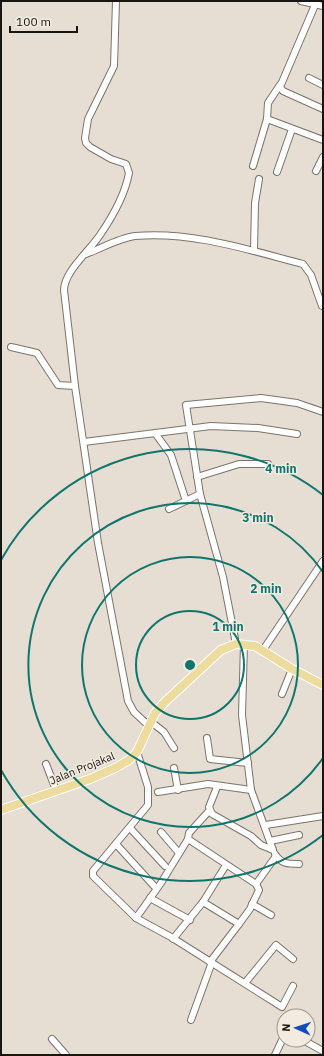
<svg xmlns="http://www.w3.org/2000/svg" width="324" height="1056" font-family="'IBM Plex Sans',sans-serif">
<rect width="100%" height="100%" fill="#e6ded2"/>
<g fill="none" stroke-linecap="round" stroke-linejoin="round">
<g stroke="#7c746b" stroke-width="8">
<g id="minor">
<path d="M116,1L114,66L88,119L85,138L86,143L90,147L111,159L126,164L129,173C125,195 113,216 100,235C90,250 64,272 64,290L75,386L98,543L128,701L134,712L148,725"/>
<polyline points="301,1 323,6"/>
<polyline points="315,5 280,87 283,91 323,109"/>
<polyline points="309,78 323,85"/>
<polyline points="267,119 323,140"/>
<polyline points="253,166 267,119 268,103 280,85"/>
<polyline points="316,171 323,157"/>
<polyline points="277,172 292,129"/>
<polyline points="254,251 255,203 259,179"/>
<path d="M86,254C102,248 119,238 135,236C192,231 249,250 303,264L311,275L322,306"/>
<polyline points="11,347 37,353 58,385 75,386"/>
<polyline points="155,433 171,455 186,501"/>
<polyline points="84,442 211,426 258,428 297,434"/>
<polyline points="197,477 239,464 268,464"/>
<polyline points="169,509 200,494"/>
<polyline points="236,644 223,577 200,494 186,405 261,398 297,403 323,412"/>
<polyline points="263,650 323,561"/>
<polyline points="282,694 292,669"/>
<polyline points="150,721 164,732 174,748"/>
<polyline points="207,738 210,759 248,763"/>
<polyline points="137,752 148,787 148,805 93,871 93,876 136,918 171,937 282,1007 293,986"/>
<polyline points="46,764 56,790"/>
<polyline points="174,768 178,790"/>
<polyline points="217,787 209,807 212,814 251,836 261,845 273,850 251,790 242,715 244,644"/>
<polyline points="158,792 208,784 251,790"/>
<polyline points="266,825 323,816"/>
<polyline points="130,828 165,866"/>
<polyline points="161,832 179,853"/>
<polyline points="270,841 299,835"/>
<polyline points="116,844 154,886"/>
<path d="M275,854C281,864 288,864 299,864"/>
<polyline points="256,884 276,856"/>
<polyline points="150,898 190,920"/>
<polyline points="203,902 239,924 250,909 259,890 256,884 188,839 189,833 209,811"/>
<polyline points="252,904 271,915"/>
<polyline points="136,918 161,883 188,839"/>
<polyline points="173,939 203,902 226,865"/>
<polyline points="210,962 239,924"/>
<polyline points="245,983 276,945 293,959"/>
<polyline points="191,1020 212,962"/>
<polyline points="52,1039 66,1055"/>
<polyline points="303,1040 323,1051"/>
<polyline points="275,1055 284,1036"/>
</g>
</g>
<g stroke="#fff" stroke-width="10">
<polyline id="major" points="1,810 90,779 115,768 129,760 137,752 155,713 166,701 221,650 236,644 255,646 292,669 323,685"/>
</g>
<use href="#minor" stroke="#fff" stroke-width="6"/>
<use href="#major" stroke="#eddc9d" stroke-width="8"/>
</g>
<g fill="none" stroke="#0f766e" stroke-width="2">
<circle cx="190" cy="665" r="54"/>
<circle cx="190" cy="665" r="108"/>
<path d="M323 758A162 162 0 1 1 323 572"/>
<path d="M323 835A216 216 0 0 1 1 770M1 560A216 216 0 0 1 323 495"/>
</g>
<g text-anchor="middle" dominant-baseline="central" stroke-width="3" stroke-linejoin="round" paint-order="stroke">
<g font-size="11" fill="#191612" stroke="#f3ebe0">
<text transform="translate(82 768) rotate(-22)">Jalan Projakal</text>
</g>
</g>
<circle cx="190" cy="665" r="6" fill="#0f766e" stroke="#f3ebe0" stroke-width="2"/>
<g font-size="12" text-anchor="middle" font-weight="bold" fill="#0f766e" stroke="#f3ebe0" stroke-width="3" stroke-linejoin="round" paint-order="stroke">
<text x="281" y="473">4 min</text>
<text x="258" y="522">3 min</text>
<text x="266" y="593">2 min</text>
<text x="228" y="631">1 min</text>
</g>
<rect width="324" height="1056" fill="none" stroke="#191612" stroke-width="4"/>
<g transform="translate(296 1028) rotate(273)"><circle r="19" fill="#f3ebe0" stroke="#9c968e"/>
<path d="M0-3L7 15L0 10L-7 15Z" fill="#114eb9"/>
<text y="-6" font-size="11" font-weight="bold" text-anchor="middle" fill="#191612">N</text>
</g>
<path d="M10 26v6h67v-6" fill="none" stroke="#191612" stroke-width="2"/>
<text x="16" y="26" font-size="12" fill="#191612" stroke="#f3ebe0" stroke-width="3" paint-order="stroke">100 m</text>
</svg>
